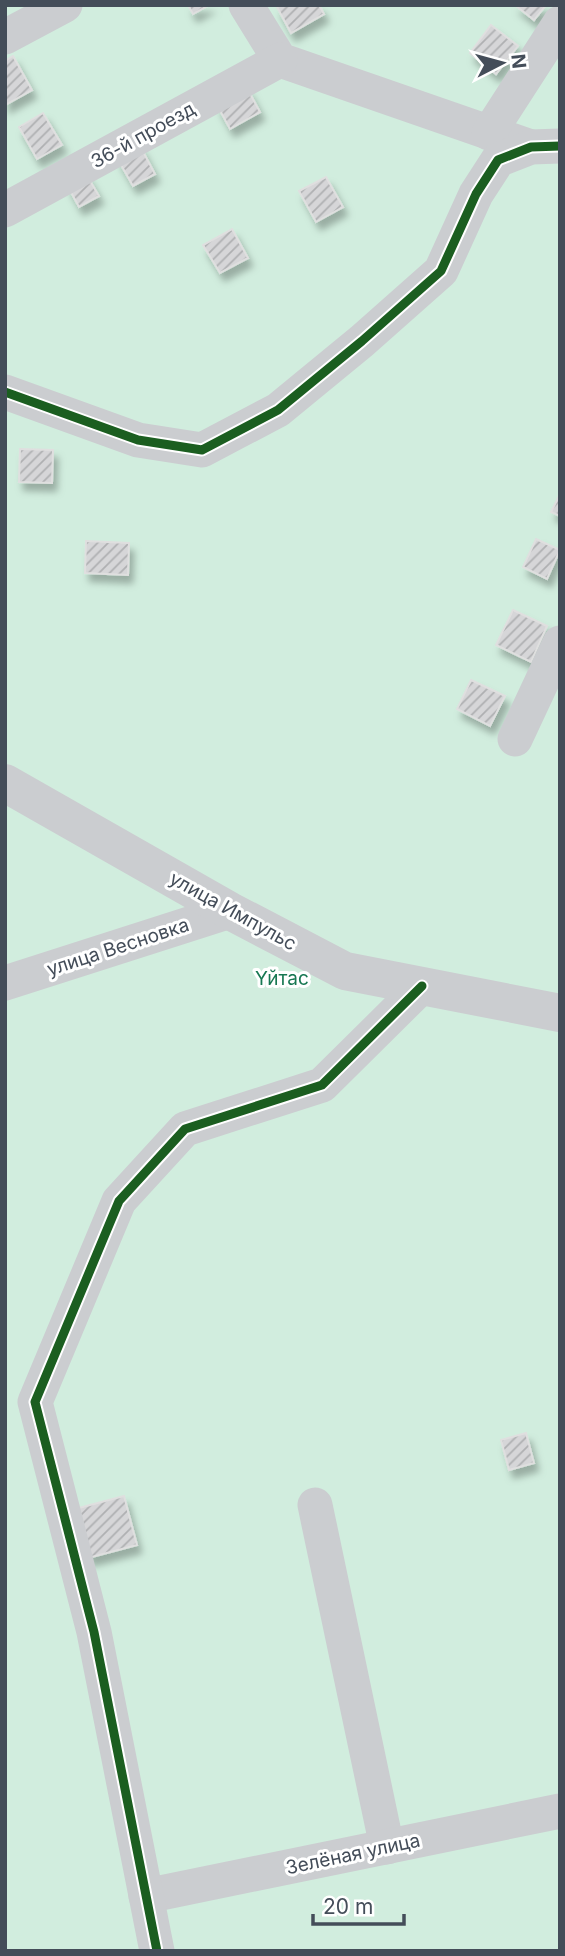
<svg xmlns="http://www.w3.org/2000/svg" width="565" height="1956" font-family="Inter,sans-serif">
<defs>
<pattern id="building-hatch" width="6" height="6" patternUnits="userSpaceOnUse" patternTransform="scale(1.75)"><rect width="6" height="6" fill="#d6d6d8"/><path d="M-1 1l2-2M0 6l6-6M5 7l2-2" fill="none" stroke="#afb0b2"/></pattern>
<filter id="shadow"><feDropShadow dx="4.5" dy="8" stdDeviation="3.5" flood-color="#0004"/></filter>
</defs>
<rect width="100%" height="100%" fill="#eeedec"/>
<rect fill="#d1edde" x="5" y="5" width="555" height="1946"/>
<g fill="url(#building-hatch)" stroke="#dfdfdf" stroke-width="2" filter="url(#shadow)">
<polygon points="188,5 209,5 193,14"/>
<polygon points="281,5 319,5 324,14 291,33 277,7"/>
<polygon points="515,5 546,5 534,20"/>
<polygon points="491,25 518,46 496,74 470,53"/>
<polygon points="13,56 32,90 5,105 5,61"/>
<polygon points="247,88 260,112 230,129 217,105"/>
<polygon points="43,113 62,145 37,159 19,127"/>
<polygon points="140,146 155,174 133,186 117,158"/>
<polygon points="86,174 99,196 79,207 67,185"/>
<polygon points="326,177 343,207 316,222 299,191"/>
<polygon points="232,229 248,258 220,273 203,245"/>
<polygon points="20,449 53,450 52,483 19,482"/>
<polygon points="560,494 560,516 551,512"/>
<polygon points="536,539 560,550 547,579 523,567"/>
<polygon points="86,541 129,543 128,575 85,573"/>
<polygon points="513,610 547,626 531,662 496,645"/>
<polygon points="471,680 505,696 490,726 457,709"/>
<polygon points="526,1433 534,1463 509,1470 501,1440"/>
<polygon points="124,1496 137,1545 88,1558 75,1509"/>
</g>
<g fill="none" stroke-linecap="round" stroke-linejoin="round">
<g stroke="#cbcdd0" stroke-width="35">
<polyline points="246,5 280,60 531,147"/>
<polyline points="5,37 65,5"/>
<polyline points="489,133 560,23"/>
<polyline points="5,210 280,60"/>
<polyline points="5,392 138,440 202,450 278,410 362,341 441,271 476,194 498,160 531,147 560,146"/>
<polyline points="515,739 560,643"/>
<polyline points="5,983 230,911"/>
<polyline points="315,1505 387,1847"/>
<polyline points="146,1896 560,1811"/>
<polyline points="157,1951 94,1632 35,1402 119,1201 185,1129 322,1085 422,986"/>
</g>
<polyline stroke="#cbcdd0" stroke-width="38" points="5,783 230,911 345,971 560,1013"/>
<g stroke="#fff" stroke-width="13">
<g id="cycleway">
<polyline points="5,392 138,440 202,450 278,410 362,341 441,271 476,194 498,160 531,147 560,146"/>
<polyline points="157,1951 94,1632 35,1402 119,1201 185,1129 322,1085 422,986"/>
</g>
</g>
<use href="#cycleway" stroke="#1b5e20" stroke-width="9"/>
</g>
<g text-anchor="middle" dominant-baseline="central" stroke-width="6" stroke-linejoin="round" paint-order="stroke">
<g font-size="19" fill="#444d59" stroke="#fff">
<text transform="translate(143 135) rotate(-29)">36-й проезд</text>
<text transform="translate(233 911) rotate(29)">улица Импульс</text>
<text transform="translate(118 947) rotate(-18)">улица Весновка</text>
<text transform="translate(353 1854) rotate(-12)">Зелёная улица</text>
</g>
<g font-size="19" fill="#177852" stroke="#fff">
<text x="282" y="978">Үйтас</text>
</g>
</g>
<rect width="565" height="1956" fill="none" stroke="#444d59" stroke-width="14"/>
<g transform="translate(502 63) rotate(84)" stroke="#ffffff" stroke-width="5" paint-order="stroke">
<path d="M0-5L12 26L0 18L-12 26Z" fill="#444d59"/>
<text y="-10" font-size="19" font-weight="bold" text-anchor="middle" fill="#444d59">N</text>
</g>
<path d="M313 1914v10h91v-10" fill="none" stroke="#444d59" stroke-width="3.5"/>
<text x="323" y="1914" font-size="21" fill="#444d59" stroke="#ffffff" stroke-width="5" paint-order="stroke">20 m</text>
</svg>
